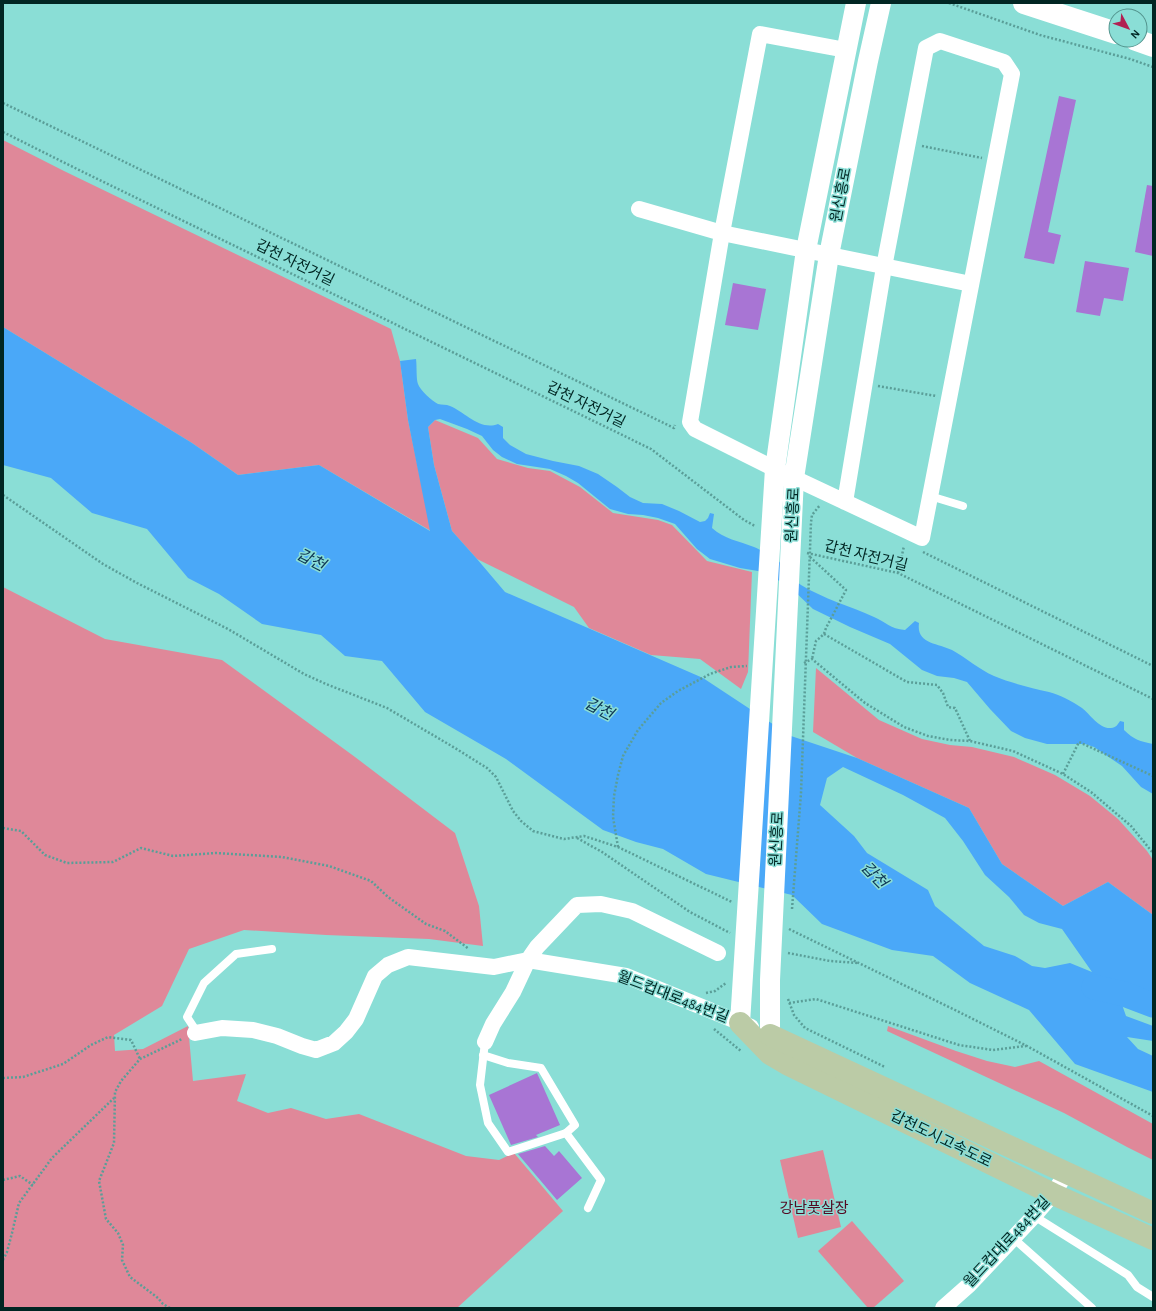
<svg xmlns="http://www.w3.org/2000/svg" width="1156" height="1311" font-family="'Alegreya Sans','Noto Sans KR',sans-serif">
<rect width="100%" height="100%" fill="#8aded6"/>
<g fill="#df8899">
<polygon points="3,140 64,171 391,329 400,361 408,420 431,531 319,465 238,475 192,443 3,327"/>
<polygon points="435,420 478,438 497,459 528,468 550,471 580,487 613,513 658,520 672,525 707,561 752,572 748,672 741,689 700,659 651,655 589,628 574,607 477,559 452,531 434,465 428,427"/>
<polygon points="3,587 105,639 222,660 355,757 455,833 479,906 483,946 429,939 326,935 244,930 189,949 162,1006 114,1035 115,1051 143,1049 188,1026 193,1081 246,1074 237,1101 268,1113 291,1108 326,1119 359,1114 466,1156 499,1160 514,1153 563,1211 457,1308 3,1308"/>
<polygon points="816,668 879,720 922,739 950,745 972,747 1014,757 1055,775 1090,796 1118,819 1147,851 1153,860 1153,915 1108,882 1063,906 1002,864 969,808 857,758 813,732"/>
<polygon points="888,1026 956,1051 987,1061 1015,1067 1039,1061 1153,1124 1153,1160 1127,1147 1064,1113 887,1031"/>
<polygon points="823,1150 841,1227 798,1238 780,1160"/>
<polygon points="852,1221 904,1281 873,1308 868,1308 818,1251"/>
</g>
<path fill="#4aa8f8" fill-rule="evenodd" d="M3,327L192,443L238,475L319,465L430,531L408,420L400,361L416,359C417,366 416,379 418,384C420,390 432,401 438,404C442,405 446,404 450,406C465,412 480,431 498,424L503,427V438L510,445L526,454L553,461L579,466L598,474L617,487L630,497L643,503L662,504L679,511L700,522L705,521L708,518L710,513L714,514L712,528C724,539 739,541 754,547C759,549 765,553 770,555C785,563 789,577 801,585C824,599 850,606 874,617C886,622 890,629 905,630L915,621L919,623C916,644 938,643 952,650C967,658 978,669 994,676C1011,683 1031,688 1049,692C1060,695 1072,701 1082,708C1090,714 1099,729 1111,728C1116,728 1118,724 1120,721L1124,722V730C1134,740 1140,741 1153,744V794L1141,787L1122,766L1094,747L1085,744H1047L1025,738L1011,731L990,709L967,682L954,678L937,676L922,670L890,644L850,627L813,609L791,588L771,576L758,571L740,568L710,559L697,549L675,524L658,518L643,515L628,514L610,509L578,483L566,476L550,469L517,464L502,457L493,450L482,436L467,429L440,419L435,420L428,427L434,465L452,531L477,559L505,592L703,678L791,736L857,758L969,808L1002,864L1063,906L1108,882L1153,915V996L1143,989L1120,999L1126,1016L1153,1026V1041L1127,1037L1138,1049L1153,1056V1092L1075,1064L1029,1010L970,983L933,956L892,950L822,924L792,895L706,874L663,849L636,842L603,830L506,759L425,712L382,661L345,656L321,635L262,624L219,594L188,578L147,529L92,513L51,478L3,465ZM843,767L903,795L945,818L963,841L985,875L1009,897L1024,915L1039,923L1062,929L1092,972L1070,963L1045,968L1032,966L1015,956L984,946L935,906L928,890L867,853L854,836L820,805L827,778Z"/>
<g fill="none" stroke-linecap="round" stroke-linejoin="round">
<polyline stroke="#4aa8f8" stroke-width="25" points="1094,987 1124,994 1153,1005"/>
</g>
<g fill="#a875d4">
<polygon points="1059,96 1076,100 1048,232 1061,235 1054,264 1024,258"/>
<polygon points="1147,185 1153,186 1153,256 1135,252"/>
<polygon points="1085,261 1129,268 1123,301 1104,298 1100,316 1076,312"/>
<polygon points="733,283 766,289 758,330 725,325"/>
<polygon points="537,1073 560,1125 536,1135 538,1137 511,1145 489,1095"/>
<polygon points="545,1146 554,1156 559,1151 582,1178 557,1200 518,1154"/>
</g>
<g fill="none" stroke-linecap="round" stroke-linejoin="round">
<g stroke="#5a9e98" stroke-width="2.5" stroke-dasharray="2 2" stroke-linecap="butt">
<polyline points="949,3 1040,35 1130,59 1153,67"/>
<polyline points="3,103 674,428 675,425"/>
<polyline points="3,132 75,168 651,449 744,520 755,526"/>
<polyline points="922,146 982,158"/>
<polyline points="878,386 936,396"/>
<polyline points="3,495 103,564 137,583 228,629 304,674 326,684 387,708 455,748 487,768 496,777 513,811 521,821 533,831 564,839 584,836 618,847 732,902"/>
<polyline points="923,552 1153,666"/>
<polyline points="807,553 898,573 1153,699"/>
<polyline points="810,557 846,590 826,628 824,634 816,641 812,659"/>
<polyline points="898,573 904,546"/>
<polyline points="824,634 907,682 937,685 943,693 948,707 955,708 970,741"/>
<polyline points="804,663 812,659 865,703 904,727 928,736 950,740 970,741 1013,751 1063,774 1091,792 1131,826 1153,853"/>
<polyline points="1063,774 1079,742 1153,776"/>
<polyline points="3,828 21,831 45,855 67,863 113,862 141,848 173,856 216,853 282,857 329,866 371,881 388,897 426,924 445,931 469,949"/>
<polyline points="577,838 602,852 690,912 730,933"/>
<polyline points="618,847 613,817 614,796 618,775 623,756 638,730 661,703 678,691 710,674 731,667 747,666"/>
<polyline points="792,909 801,793 811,522 812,515 820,505"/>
<polyline points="789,929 955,1010 1027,1046 1153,1116"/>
<polyline points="788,953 830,961 858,963"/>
<polyline points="706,993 715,991 726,983"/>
<polyline points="788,999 794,1015 805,1028 885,1067"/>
<polyline points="789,1003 816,999 959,1045 993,1050 1026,1046"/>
<polyline points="714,1029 741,1051"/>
<polyline points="3,1078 23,1077 63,1064 91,1045 108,1037 131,1040 140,1059"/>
<polyline points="3,1180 20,1176 33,1185"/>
<polyline points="3,1260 7,1252 12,1233 19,1203 52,1158 114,1098"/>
<polyline points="170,1308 163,1304 158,1298 130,1277 122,1260 123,1245 118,1233 106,1219 99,1181 114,1143 115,1092 121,1081 140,1059 182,1039"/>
</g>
<g stroke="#fff" stroke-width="8">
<polyline points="930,496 963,506"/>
<polyline points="197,1032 187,1017 204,983 236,954 272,949"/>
<polyline points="485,1042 480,1085 488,1123 508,1152 566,1133 601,1180 588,1208"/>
<polyline points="483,1055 508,1063 541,1068 575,1125 566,1133"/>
<polyline points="1034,1216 1128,1275 1137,1287 1153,1297"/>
<polyline points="1013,1238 1092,1308"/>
</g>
<g stroke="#fff" stroke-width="16">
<polyline points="639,209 722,233 971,284"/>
<polyline points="845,502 884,267 926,48 940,41 1004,62 1012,74 922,538 775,469 695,429 690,422 722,233 760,34 846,50"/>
<polyline points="195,1033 222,1028 253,1030 277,1036 302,1046 316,1050 334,1043 346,1032 356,1019 375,976 388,965 408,957 494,967 528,960 537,947 577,905 601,904 632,911 718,953"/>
<polyline points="485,1042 493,1024 513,992 528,960 626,976 751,1027"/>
<polyline points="943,1308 969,1285 1034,1216 1053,1194 1067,1172"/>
</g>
<g stroke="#fff" stroke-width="20">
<polyline points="740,1023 775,469 806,250 856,3"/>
<polyline points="770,1035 770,980 794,478 829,255 868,61 881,3"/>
</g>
<g stroke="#fff" stroke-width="22">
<polyline points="1024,3 1116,33"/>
<polyline points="1136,40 1153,46"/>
</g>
<g stroke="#bbcba6" stroke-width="22">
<polyline points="740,1023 770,1054 787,1064 1053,1194 1153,1239"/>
<polyline points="770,1035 1153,1213"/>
</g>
</g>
<g text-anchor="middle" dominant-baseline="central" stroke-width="3" stroke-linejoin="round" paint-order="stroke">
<g font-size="15" fill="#012623" stroke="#8aded6">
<text transform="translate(841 195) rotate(-79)">원신흥로</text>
<text transform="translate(295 263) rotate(26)">갑천 자전거길</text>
<text transform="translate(586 405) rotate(26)">갑천 자전거길</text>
<text transform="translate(793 515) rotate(-87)">원신흥로</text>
<text transform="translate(866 556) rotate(14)">갑천 자전거길</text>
<text transform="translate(777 839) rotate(-87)">원신흥로</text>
<text transform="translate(673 997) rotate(21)">월드컵대로484번길</text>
<text transform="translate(941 1139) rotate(26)">갑천도시고속도로</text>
<text transform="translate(1007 1242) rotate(-47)">월드컵대로484번길</text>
</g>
<g font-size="15" fill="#540922" stroke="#8aded6">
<text x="814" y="1208">강남풋살장</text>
</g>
<g font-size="16" font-style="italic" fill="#0c3352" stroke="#8aded6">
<text transform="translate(311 560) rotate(27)">갑천</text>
<text transform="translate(599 709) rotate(27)">갑천</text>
<text transform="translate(874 875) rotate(46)">갑천</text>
</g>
</g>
<rect width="1156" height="1311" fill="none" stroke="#012623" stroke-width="8"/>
<g transform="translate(1128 28) rotate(131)"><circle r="19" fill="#8aded6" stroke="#53948e"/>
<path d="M0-3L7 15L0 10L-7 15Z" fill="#b12152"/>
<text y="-6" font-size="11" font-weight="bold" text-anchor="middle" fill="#012623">N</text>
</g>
</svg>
